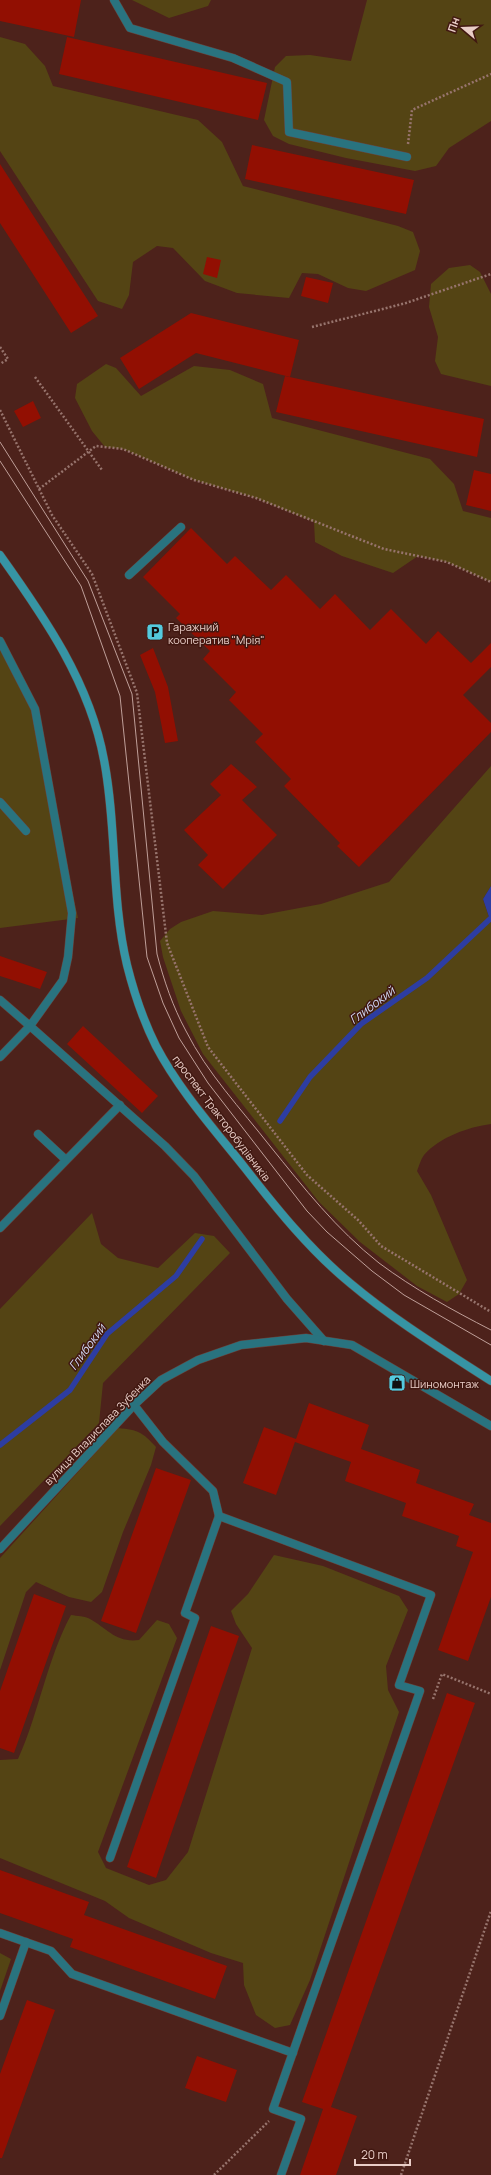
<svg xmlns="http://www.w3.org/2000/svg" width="491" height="2175" font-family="Manrope,sans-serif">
<rect width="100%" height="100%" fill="#4d221b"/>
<g fill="#544414">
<polygon points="132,0 211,0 208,6 169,18"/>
<polygon points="367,0 491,0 491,121 449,148 436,166 415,171 346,158 289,144 273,136 264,120 275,67 286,56 310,55 351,61"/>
<polygon points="0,37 25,44 45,66 53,86 198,120 222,142 243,186 398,226 413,232 420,251 415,270 366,291 348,288 318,274 302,273 289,298 237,293 205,281 173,248 157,246 133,262 129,295 122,309 98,301 0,151"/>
<polygon points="470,265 480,272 491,294 491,386 441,374 435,361 438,337 429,307 431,284 449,268"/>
<polygon points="106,364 116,368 141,396 194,366 230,370 263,384 272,418 430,459 454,484 463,511 491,518 491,582 447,562 418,556 393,573 342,556 315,542 314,522 256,498 194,480 123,449 105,447 92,431 75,398 77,384"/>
<polygon points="0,650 30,704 78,918 0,928"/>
<path d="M491,766V886L483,899L491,923V1124C468,1127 440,1137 424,1155C421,1159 419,1166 417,1171L431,1195L467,1280L459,1294L447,1302L417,1286L360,1242L319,1202L203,1054L181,1011L163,957L160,941L170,929L181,922L213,911L262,915L321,904L389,882Z"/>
<polygon points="92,1213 101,1244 118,1258 158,1268 195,1233 214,1236 230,1253 103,1383 99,1423 0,1526 0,1309"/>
<path d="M118,1428C139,1430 142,1432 156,1447L151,1465L123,1532L102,1592L91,1602L69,1597L36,1582L26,1592L0,1670V1558Z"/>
<path d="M274,1555L323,1566L399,1596L408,1610L386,1666L388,1690L399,1712L310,1980L290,2025L275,2028L256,2015L244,1985L243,1963L211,1953L129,1918L105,1901L0,1858V1760L18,1759C39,1713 47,1659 71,1615C77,1616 85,1616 90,1619C108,1629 116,1643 139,1640L157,1620L169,1624L177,1638L98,1852L106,1868L149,1885L166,1880L188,1852L252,1648L236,1624L231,1611L248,1594Z"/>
<polygon points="0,1953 11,1959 0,1991"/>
</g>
<polygon fill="#2d3da2" points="491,886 491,923 483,899"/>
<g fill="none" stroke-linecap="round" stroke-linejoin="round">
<g stroke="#2d3da2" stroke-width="5.5">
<polyline points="280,1121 310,1077 361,1024 427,978 491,918"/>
<polyline points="0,1445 70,1390 107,1334 176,1276 202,1239"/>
</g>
</g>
<g fill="#920f02">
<polygon points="0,0 81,0 74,37 0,21"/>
<polygon points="67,37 267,83 258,120 59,74"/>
<polygon points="252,145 414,180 406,214 245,179"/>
<polygon points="0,164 98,316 71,333 0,223"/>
<polygon points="207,257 221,260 217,278 203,274"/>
<polygon points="306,277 333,283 328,303 301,296"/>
<polygon points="191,313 299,340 290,377 196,353 139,389 120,358"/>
<polygon points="285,376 484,419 477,457 276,412"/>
<polygon points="33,401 41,418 23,427 14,411"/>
<polygon points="474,470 491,474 491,511 466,505"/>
<polygon points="191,528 227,564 235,556 271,590 286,575 320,609 335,594 370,630 391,609 426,644 438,631 471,663 491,643 491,667 463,695 491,723 491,732 359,867 337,846 340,843 284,786 291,779 255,742 263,734 229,700 236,692 203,659 210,651 176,618 180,614 143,577"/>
<polygon points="153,648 168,687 178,741 165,743 155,692 140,655"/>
<polygon points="231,764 257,787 242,800 277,835 223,889 198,865 208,855 184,830 221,795 210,784"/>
<polygon points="0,956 47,972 40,989 0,976"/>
<polygon points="83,1026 158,1096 142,1113 67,1044"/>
<polygon points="309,1403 369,1425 361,1449 420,1470 416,1483 474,1504 469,1515 491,1523 491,1597 468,1661 438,1650 473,1552 456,1546 459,1536 402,1516 406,1503 345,1481 351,1462 295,1442 276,1495 243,1483 264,1427 296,1439"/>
<polygon points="156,1468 191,1480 136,1633 101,1621"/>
<polygon points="34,1594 66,1606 14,1753 0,1748 0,1691"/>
<polygon points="211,1626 239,1636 156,1878 127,1867"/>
<polygon points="447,1693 475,1703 331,2107 357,2116 336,2175 300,2175 323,2109 302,2102"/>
<polygon points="0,1870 89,1902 84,1915 227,1966 215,1999 70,1947 73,1939 0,1913"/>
<polygon points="27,2000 55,2010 2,2158 0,2158 0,2074"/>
<polygon points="197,2056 237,2070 226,2102 185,2088"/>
</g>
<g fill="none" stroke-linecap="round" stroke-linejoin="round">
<g stroke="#69413a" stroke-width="9">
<g id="lane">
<polyline points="114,0 130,28 233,58 287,82 289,132 407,157"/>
<polyline points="129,575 181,527"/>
<polyline points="0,641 35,709 72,913 68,957 63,980 30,1026 0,1000"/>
<polyline points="0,802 26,831"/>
<polyline points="0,1057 30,1026 165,1146 194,1176 287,1299 324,1341"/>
<polyline points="38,1134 66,1160"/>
<polyline points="0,1228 120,1105"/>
<polyline points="0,1549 134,1405 161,1380 198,1360 241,1345 306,1338 352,1345 491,1426"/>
<polyline points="110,1858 195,1618 185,1613 219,1516"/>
<polyline points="0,1933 51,1951 72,1974 293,2053"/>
<polyline points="0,2016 26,1942"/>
</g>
</g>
<g stroke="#69413a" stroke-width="9">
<polyline id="street" points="134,1405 163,1442 213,1491 219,1516 431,1595 399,1685 420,1691 273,2109 301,2119 281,2175"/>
</g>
<g stroke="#69413a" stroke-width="9">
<path id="secondary" d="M0,555C45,618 90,683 104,760C117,827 111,898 127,965C134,993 143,1020 156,1046C179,1090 214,1129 245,1168C277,1209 310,1250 350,1283C394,1320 443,1350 491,1381"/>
</g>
<g stroke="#97746d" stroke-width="2.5" stroke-dasharray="2 2" stroke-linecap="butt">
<polyline points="408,144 412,110 491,74"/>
<polyline points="312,327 406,303 491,274"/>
<polyline points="0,347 8,359 0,364"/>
<polyline points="35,377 102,470"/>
<polyline points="0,410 52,515 92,574 137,693 167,943 208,1047 307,1175 358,1220 381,1246 491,1312"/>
<polyline points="39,489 96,446 123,449 194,480 256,498 384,549 447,562 491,582"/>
<polyline points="433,1699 442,1674 491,1694"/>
<polyline points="214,2175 269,2121"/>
<polyline points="401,2175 491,1911"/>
</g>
<use href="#lane" stroke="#29737f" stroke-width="8"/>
<use href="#street" stroke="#29737f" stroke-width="8"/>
<use href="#secondary" stroke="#3694a4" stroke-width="8"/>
<g stroke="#bf9f99" stroke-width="1">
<path d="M0,442L88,581L132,694L157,954C164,981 173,1007 186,1031C207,1073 241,1109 270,1146C304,1188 336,1229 379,1263C414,1289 452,1310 491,1330"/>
<polyline points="0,461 81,586 120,696 147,957 163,1003 179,1038 208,1083 307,1211 327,1232 372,1271 404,1295 491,1345"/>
</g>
</g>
<defs>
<g id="parking-square" transform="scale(0.9)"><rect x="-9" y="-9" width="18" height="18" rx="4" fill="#54cade" stroke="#411811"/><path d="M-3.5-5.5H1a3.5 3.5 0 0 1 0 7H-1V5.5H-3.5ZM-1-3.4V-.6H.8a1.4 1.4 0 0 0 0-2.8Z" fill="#111"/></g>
<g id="shop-square" transform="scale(0.9)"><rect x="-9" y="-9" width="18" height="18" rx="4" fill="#54cade" stroke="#411811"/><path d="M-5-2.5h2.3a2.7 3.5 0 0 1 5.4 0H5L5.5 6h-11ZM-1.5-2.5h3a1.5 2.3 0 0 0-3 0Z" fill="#111"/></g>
</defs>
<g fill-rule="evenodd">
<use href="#parking-square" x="155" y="632"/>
<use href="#shop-square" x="397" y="1383"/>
</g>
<g text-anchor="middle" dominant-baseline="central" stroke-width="3" stroke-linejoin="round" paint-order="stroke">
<g font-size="11" fill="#e9cdc7" stroke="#411811" text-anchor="start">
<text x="168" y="626">Гаражний<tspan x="168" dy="13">кооператив "Мрія"</tspan></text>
<text x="410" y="1383">Шиномонтаж</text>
</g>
<g font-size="11" fill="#e9cdc7" stroke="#411811">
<text transform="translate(222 1118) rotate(53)">проспект Тракторобудівників</text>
<text transform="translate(97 1430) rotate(-46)">вулиця Владислава Зубенка</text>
</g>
<g font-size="12" font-style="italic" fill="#d4ddf9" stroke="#411811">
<text transform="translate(372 1005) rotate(-37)">Глибокий</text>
<text transform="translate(87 1347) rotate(-54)">Глибокий</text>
</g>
</g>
<g transform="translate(463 28) rotate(289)" stroke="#411811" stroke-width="3" paint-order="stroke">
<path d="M0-3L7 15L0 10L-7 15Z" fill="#e9cdc7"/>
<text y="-6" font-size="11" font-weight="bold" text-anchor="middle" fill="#e9cdc7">Пн</text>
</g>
<path d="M355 2159v6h55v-6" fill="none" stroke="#e9cdc7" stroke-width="2"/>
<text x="361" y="2159" font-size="12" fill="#e9cdc7" stroke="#411811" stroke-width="3" paint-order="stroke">20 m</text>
</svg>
